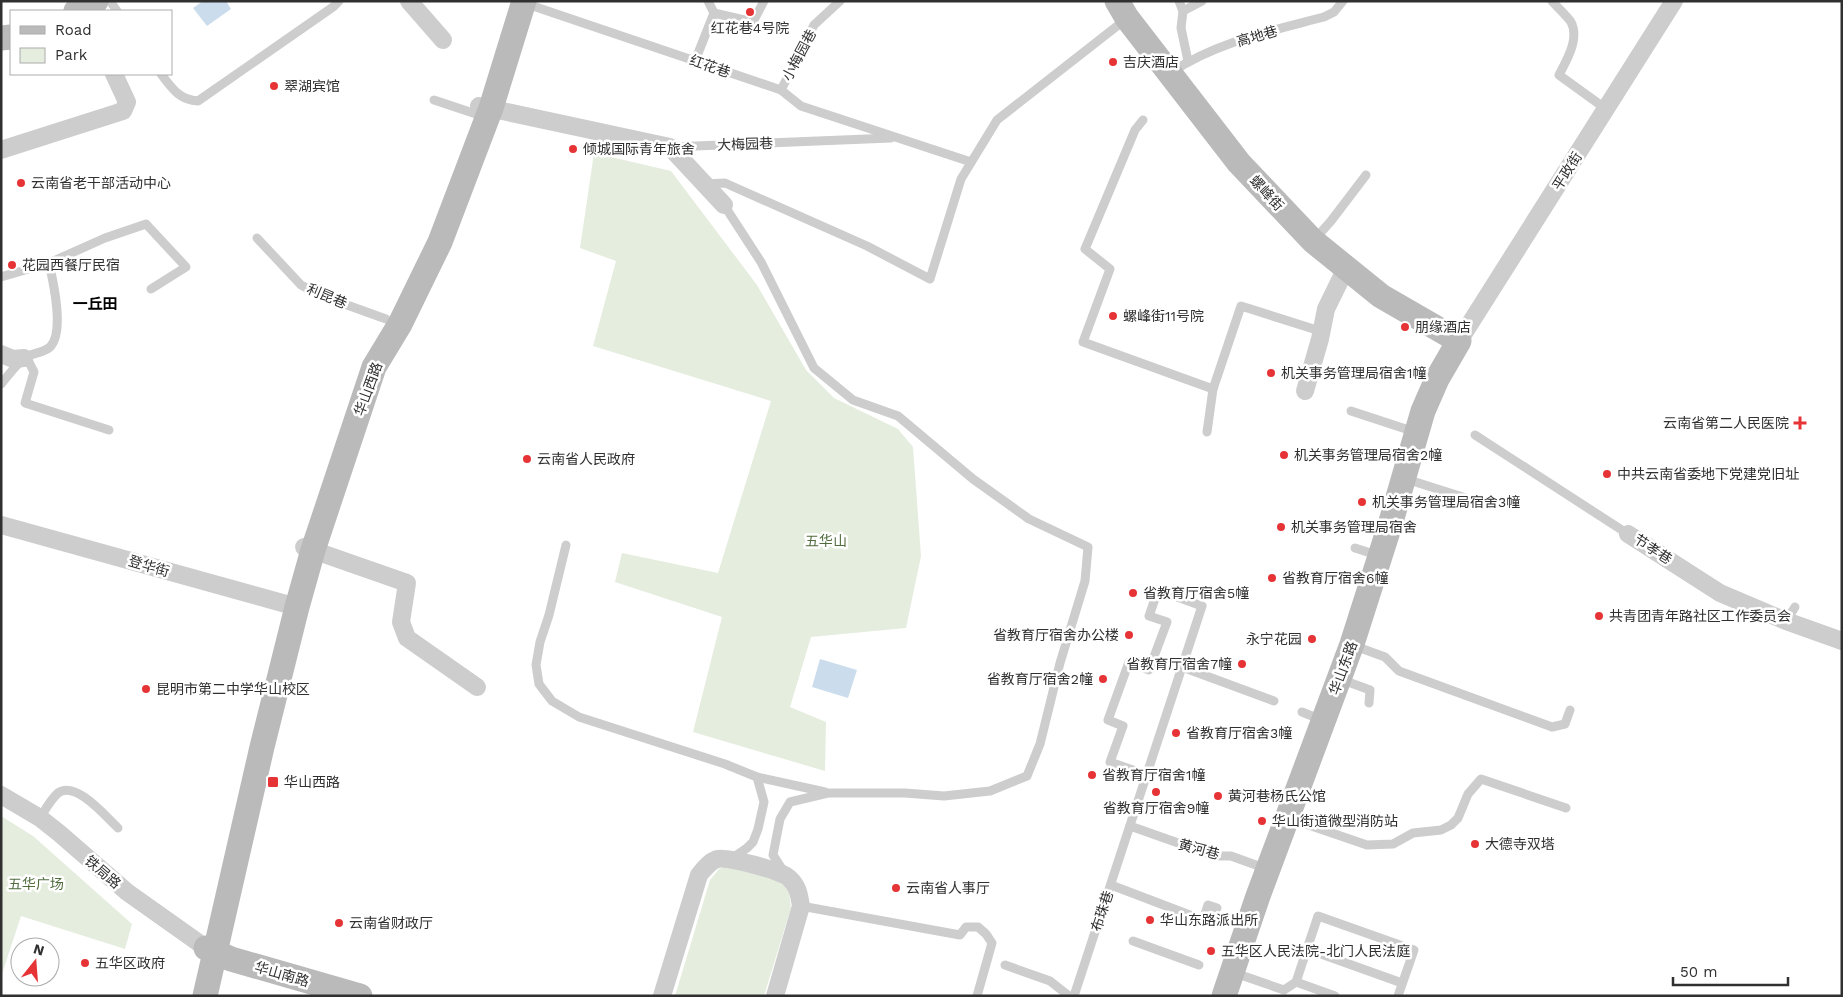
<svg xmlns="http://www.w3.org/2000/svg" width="1843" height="997" font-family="'Work Sans','Noto Sans SC',sans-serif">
<rect width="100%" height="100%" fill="#fff"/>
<g fill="#e5edde">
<polygon points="594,153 671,171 757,285 806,370 834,398 898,429 913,447 921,556 906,628 811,637 790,707 826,722 825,771 693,732 722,617 615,582 622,553 718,573 771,401 593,346 616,261 580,248"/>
<polygon points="1,816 33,836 132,924 125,949 21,916 1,977"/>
<polygon points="730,864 781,880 789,891 791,908 764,996 675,996 710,880 719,869"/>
</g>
<g fill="#cbddec">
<polygon points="203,1 226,1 231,9 207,26 193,8"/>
<polygon points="820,659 857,670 848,698 812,687"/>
</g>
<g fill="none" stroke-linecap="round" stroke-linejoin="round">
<g stroke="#cdcdcd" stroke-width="9">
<polyline points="110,1 117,11"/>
<polyline points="708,1 714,13"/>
<polyline points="1179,1 1183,11 1181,28 1188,61"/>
<path d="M1552,1C1558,8 1566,15 1571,22C1580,39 1566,61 1559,75L1606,109"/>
<polyline points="524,3 781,90 801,106 971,162"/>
<polyline points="1183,11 1202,1"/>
<polyline points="695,61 714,13 753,22 764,1"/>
<path d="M1170,73C1216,42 1271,31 1324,17L1334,12L1343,1"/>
<path d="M161,74C172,88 179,100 198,101L333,7L339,1"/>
<polyline points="781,90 814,25 840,1"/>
<polyline points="434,100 476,114"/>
<polyline points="1143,120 1135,130 1085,249 1110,269 1083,342 1213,389 1207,432"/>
<polyline points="671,147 891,138"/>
<polyline points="704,184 725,183 867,246 930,279 961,179 997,120 1126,19"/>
<polyline points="724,205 761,262 814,368 853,400 898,416 973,479 1029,519 1088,547 1085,581 1060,663 1040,744 1027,776 990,791 944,796 905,793 828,793 790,802 780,819 773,855 784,872"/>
<polyline points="257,238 301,285 322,296 386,319"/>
<polyline points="1315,239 1331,221 1366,175"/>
<polyline points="49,263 105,238 146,224 186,267 151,289"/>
<path d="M1,277L49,263C53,281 65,332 50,347C43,353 32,353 25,358C16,364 8,376 1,384"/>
<polyline points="24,358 29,362 34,372 25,403 109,430"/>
<polyline points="1213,389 1241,306 1320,331"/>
<polyline points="1351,411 1415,432"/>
<polyline points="1475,435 1628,534"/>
<polyline points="1406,479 1469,499"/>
<polyline points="566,545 549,615 540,642 536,665 539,684 552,701 579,717 725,764 757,777 764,802 758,829 753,842 747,848 731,859"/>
<polyline points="1355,548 1380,556"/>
<polyline points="1786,621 1795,607"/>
<polyline points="1352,645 1385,657 1399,671 1552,727 1565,724 1570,710"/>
<polyline points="1182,667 1274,701"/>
<polyline points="1340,679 1370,690 1369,703"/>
<polyline points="1302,712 1322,720"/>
<polyline points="757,777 825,792"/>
<path d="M40,818C45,810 51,799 58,793C76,780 106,817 118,828"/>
<polyline points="1288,818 1367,845 1393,844 1413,833 1441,830 1451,825 1458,818 1468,794 1481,779 1566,808"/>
<polyline points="1130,826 1215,856 1231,856 1267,869"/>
<polyline points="1111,885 1203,920 1208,905 1217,908"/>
<polyline points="801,906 960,935 966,927 978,927 986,934 992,943 977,996"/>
<polyline points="1133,941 1199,965"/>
<polyline points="1307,949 1402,983"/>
<polyline points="1005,965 1050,981 1069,996"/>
<polyline points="1232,972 1284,990 1296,982 1318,916 1414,950 1398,996"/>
<polyline points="1296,982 1335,996"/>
<polyline points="1074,996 1202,606 1158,590 1149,616 1167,622 1149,670 1129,662 1108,720 1123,726 1110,762 1147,775"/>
</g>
<g stroke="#cdcdcd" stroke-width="18">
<polyline points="409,1 443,40"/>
<polyline points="479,106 670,147 724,205"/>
<polyline points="1,150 123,111 127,102 114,74"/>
<polyline points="1459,341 1674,1"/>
<polyline points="1,354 13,359 24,358"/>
<polyline points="1305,391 1320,339 1326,309 1346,268"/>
<polyline points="1,525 297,607"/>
<polyline points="1628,534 1720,593 1786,621 1842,641"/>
<polyline points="304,547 407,583 401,622 407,638 477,687"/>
<polyline points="1,795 40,818 59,833 127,892 206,948"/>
<path d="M662,996L699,875C704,869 709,862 717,859C727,856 782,871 789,878C798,886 799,894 801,906L775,996"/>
</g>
<g stroke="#bababa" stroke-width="25">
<polyline points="1117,1 1127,18 1239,163 1313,241 1381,296 1459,341 1437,379 1423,411 1390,525 1352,644 1258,896 1224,996"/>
<polyline points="76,11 96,1"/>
<polyline points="1,38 11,37"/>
<polyline points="206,948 231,959 360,996"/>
<polyline points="205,996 262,747 297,607 313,550 374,367 400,324 440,242 491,108 524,1"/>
</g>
</g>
<g fill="#e63335" stroke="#fff" stroke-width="2">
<circle cx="750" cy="12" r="5"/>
<circle cx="1113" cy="62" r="5"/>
<circle cx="274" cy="86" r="5"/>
<circle cx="573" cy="149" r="5"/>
<circle cx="21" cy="183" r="5"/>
<circle cx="12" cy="265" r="5"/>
<circle cx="1113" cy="316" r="5"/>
<circle cx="1405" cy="327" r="5"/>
<circle cx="1271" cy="373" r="5"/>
<path d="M1797.5 415.5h5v5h5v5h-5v5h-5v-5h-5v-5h5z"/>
<circle cx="1284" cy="455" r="5"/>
<circle cx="527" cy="459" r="5"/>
<circle cx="1607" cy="474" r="5"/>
<circle cx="1362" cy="502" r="5"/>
<circle cx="1281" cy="527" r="5"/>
<circle cx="1272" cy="578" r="5"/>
<circle cx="1133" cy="593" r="5"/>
<circle cx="1599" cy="616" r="5"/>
<circle cx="1129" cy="635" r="5"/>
<circle cx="1312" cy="639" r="5"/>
<circle cx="1242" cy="664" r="5"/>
<circle cx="1103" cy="679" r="5"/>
<circle cx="146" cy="689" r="5"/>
<circle cx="1176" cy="733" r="5"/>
<circle cx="1092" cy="775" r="5"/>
<rect x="267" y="776" width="12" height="12" rx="2.5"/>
<circle cx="1156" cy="792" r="5"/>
<circle cx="1218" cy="796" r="5"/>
<circle cx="1262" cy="821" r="5"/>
<circle cx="1475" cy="844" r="5"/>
<circle cx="896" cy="888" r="5"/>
<circle cx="1150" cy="920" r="5"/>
<circle cx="339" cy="923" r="5"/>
<circle cx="1211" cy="951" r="5"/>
<circle cx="85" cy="963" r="5"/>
</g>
<g text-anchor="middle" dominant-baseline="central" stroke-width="5" stroke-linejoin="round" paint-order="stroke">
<g font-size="14" fill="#303030" stroke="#fff" text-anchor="start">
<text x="750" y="28" text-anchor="middle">红花巷4号院</text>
<text x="1123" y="62">吉庆酒店</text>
<text x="284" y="86">翠湖宾馆</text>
<text x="583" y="149">倾城国际青年旅舍</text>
<text x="31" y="183">云南省老干部活动中心</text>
<text x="22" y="265">花园西餐厅民宿</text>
<text x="1123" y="316">螺峰街11号院</text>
<text x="1415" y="327">朋缘酒店</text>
<text x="1281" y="373">机关事务管理局宿舍1幢</text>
<text x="1789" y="423" text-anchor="end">云南省第二人民医院</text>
<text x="1294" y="455">机关事务管理局宿舍2幢</text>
<text x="537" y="459">云南省人民政府</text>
<text x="1617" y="474">中共云南省委地下党建党旧址</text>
<text x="1372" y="502">机关事务管理局宿舍3幢</text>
<text x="1291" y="527">机关事务管理局宿舍</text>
<text x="1282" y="578">省教育厅宿舍6幢</text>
<text x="1143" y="593">省教育厅宿舍5幢</text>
<text x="1609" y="616">共青团青年路社区工作委员会</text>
<text x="1119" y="635" text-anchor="end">省教育厅宿舍办公楼</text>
<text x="1302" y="639" text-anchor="end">永宁花园</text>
<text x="1232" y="664" text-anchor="end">省教育厅宿舍7幢</text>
<text x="1093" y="679" text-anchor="end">省教育厅宿舍2幢</text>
<text x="156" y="689">昆明市第二中学华山校区</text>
<text x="1186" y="733">省教育厅宿舍3幢</text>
<text x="1102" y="775">省教育厅宿舍1幢</text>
<text x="284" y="782">华山西路</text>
<text x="1228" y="796">黄河巷杨氏公馆</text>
<text x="1156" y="808" text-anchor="middle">省教育厅宿舍9幢</text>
<text x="1272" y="821">华山街道微型消防站</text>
<text x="1485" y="844">大德寺双塔</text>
<text x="906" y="888">云南省人事厅</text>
<text x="1160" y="920">华山东路派出所</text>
<text x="349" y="923">云南省财政厅</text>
<text x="1221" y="951">五华区人民法院-北门人民法庭</text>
<text x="95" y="963">五华区政府</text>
</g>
<g font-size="14" fill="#303030" stroke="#fff">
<text transform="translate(1257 36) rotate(-16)">高地巷</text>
<text transform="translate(799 55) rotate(-62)">小梅园巷</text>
<text transform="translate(710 66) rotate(19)">红花巷</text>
<text transform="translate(745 144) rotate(-2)">大梅园巷</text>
<text transform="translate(1567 171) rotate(-58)">平政街</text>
<text transform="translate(1267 193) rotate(47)">螺峰街</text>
<text transform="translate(327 296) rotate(23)">利昆巷</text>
<text transform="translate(368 389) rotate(-70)">华山西路</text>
<text transform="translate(1653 549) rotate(33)">节孝巷</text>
<text transform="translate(149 566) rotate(16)">登华街</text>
<text transform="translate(1343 668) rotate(-70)">华山东路</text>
<text transform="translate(1199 849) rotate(15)">黄河巷</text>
<text transform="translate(103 872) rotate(41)">铁局路</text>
<text transform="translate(1102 911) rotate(-72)">布珠巷</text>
<text transform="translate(282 974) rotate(16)">华山南路</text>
</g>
<g font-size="14" fill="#506c3d" stroke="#fff">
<text x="826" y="541">五华山</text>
<text x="36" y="884">五华广场</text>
</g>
<g font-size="15" font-weight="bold" fill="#000" stroke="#fff">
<text x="95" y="304">一丘田</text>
</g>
</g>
<rect width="1843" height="997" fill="none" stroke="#303030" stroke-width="5"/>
<rect x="10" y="10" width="162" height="65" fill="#ffffff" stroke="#acacac"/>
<rect x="20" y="26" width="25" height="8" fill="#bababa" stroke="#acacac"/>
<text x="55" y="35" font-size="15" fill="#303030">Road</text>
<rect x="20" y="48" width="25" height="15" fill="#e5edde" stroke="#acacac"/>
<text x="55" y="60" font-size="15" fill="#303030">Park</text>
<g transform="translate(35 962) rotate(17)"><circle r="24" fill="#ffffff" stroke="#acacac"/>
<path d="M0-4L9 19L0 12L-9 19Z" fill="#e63335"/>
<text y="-8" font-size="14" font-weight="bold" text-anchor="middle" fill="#303030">N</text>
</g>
<path d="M1673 977v8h115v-8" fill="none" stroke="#303030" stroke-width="2.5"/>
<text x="1680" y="977" font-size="15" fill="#303030" stroke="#ffffff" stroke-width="4" paint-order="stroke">50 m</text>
</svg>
